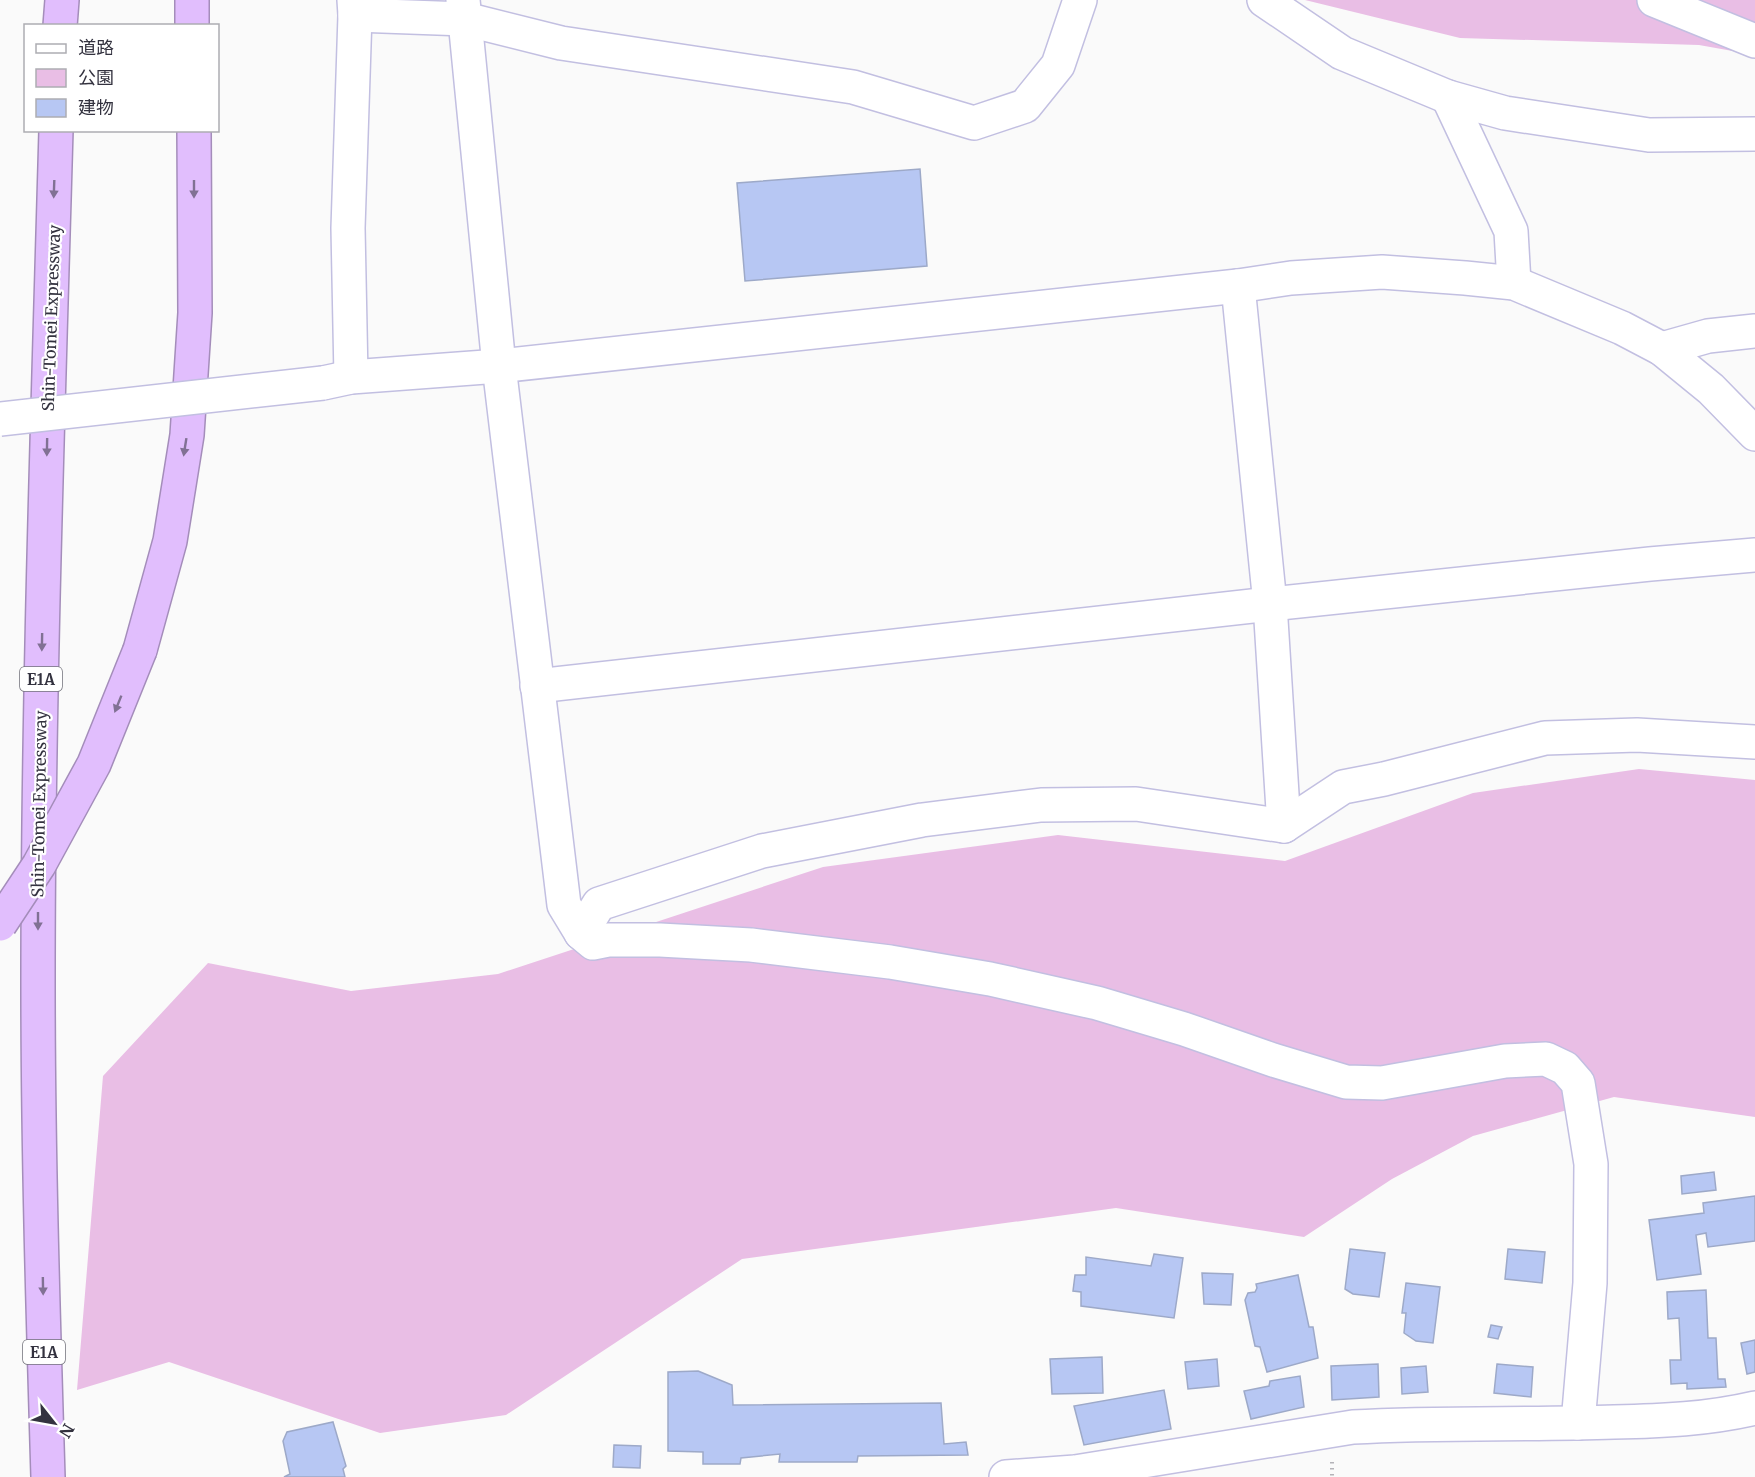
<svg xmlns="http://www.w3.org/2000/svg" width="1755" height="1477" font-family="Merriweather,'Noto Sans JP',serif">
<rect width="100%" height="100%" fill="#fafafa"/>
<g fill="#e9bee5">
<polygon points="1305,0 1755,0 1755,55 1699,45 1460,38"/>
<polygon points="1639,769 1755,780 1755,1117 1614,1097 1473,1136 1392,1179 1304,1237 1116,1208 742,1259 506,1415 380,1433 169,1362 77,1390 103,1076 208,963 351,991 498,974 823,867 1058,835 1285,861 1473,793"/>
</g>
<g fill="#b7c7f3" stroke="#9da9c8" stroke-width="1.5">
<polygon points="920,169 927,266 745,281 737,183"/>
<polygon points="1714,1172 1716,1190 1682,1194 1681,1176"/>
<polygon points="1755,1196 1755,1241 1708,1247 1706,1233 1696,1235 1701,1274 1657,1280 1649,1220 1704,1213 1703,1203"/>
<polygon points="1350,1249 1385,1253 1379,1297 1353,1294 1345,1289"/>
<polygon points="1508,1249 1545,1252 1542,1283 1505,1279"/>
<polygon points="1154,1254 1183,1258 1174,1318 1081,1306 1081,1292 1073,1291 1075,1275 1086,1275 1086,1257 1151,1266"/>
<polygon points="1202,1273 1233,1274 1231,1305 1204,1304"/>
<polygon points="1298,1275 1309,1327 1313,1327 1318,1358 1267,1372 1260,1347 1255,1346 1245,1300 1248,1293 1255,1292 1257,1288 1256,1284"/>
<polygon points="1406,1283 1440,1287 1433,1343 1416,1341 1404,1333 1406,1313 1402,1313"/>
<polygon points="1706,1290 1708,1338 1716,1338 1718,1379 1725,1379 1726,1387 1687,1389 1687,1383 1671,1384 1670,1360 1681,1360 1679,1318 1668,1319 1667,1292"/>
<polygon points="1491,1325 1502,1327 1498,1339 1488,1337"/>
<polygon points="1755,1340 1755,1372 1747,1374 1741,1343"/>
<polygon points="1102,1357 1103,1393 1052,1394 1050,1359"/>
<polygon points="1217,1359 1219,1386 1188,1389 1185,1362"/>
<polygon points="1378,1364 1379,1397 1332,1400 1331,1366"/>
<polygon points="1497,1364 1533,1367 1531,1397 1494,1393"/>
<polygon points="1426,1366 1428,1392 1402,1394 1401,1368"/>
<polygon points="698,1371 732,1385 733,1405 941,1403 944,1444 966,1442 968,1455 858,1456 857,1462 779,1462 780,1454 741,1458 740,1464 703,1464 703,1452 668,1451 668,1372"/>
<polygon points="1300,1376 1304,1407 1251,1419 1244,1391 1269,1386 1270,1381"/>
<polygon points="1164,1390 1171,1429 1084,1445 1074,1406"/>
<polygon points="333,1422 346,1466 343,1469 345,1477 284,1477 290,1474 283,1441 287,1432"/>
<polygon points="614,1445 641,1446 640,1468 613,1467"/>
</g>
<g fill="none" stroke-linecap="round" stroke-linejoin="round">
<g stroke="#c2bfe1" stroke-width="36">
<g id="minor">
<polyline points="463,0 499,366 564,905 581,933 593,943 608,940 660,940 751,945 890,962 990,979 1097,1003 1184,1029 1273,1060 1346,1082 1382,1083 1505,1061 1546,1059 1565,1068 1578,1083 1591,1164 1590,1283 1578,1423"/>
<polyline points="1264,0 1342,53 1448,97 1505,113 1649,135 1755,134"/>
<polyline points="1654,0 1755,41"/>
<polyline points="355,15 465,19 561,43 853,87 974,123 1025,106 1058,65 1080,0"/>
<polyline points="1448,97 1511,231 1514,283"/>
<polyline points="1238,286 1270,604 1284,826"/>
<polyline points="1662,349 1708,336 1755,331"/>
<polyline points="351,377 348,228 355,15 354,0"/>
<polyline points="537,686 1270,604 1650,564 1755,555"/>
<polyline points="581,933 599,904 762,851 922,820 1041,805 1136,804 1284,826 1343,787 1384,779 1545,738 1637,735 1755,742"/>
<path d="M1006,1477L1075,1472L1353,1427C1440,1422 1527,1425 1614,1422C1662,1421 1708,1419 1755,1408"/>
</g>
</g>
<g stroke="#c2bfe1" stroke-width="36">
<polyline id="tertiary" points="323,383 351,377 499,366 1238,286 1291,278 1382,272 1465,278 1514,283 1622,328 1662,349 1711,389 1755,434"/>
</g>
<g stroke="#a48dba" stroke-width="36">
<g id="motorway">
<polyline points="192,0 192,26"/>
<polyline points="60,26 62,0"/>
<polyline points="140,650 170,541 187,435 195,313 194,130"/>
<path d="M48,1477C43,1312 38,1148 38,983C38,699 48,415 56,130"/>
</g>
</g>
<polyline stroke="#b4b3b8" stroke-width="4" stroke-dasharray="1.5 4.5" stroke-linecap="butt" points="1332,1462 1332,1477"/>
<use href="#minor" stroke="#fff" stroke-width="33"/>
<use href="#tertiary" stroke="#fff" stroke-width="33"/>
<use href="#motorway" stroke="#e1befd" stroke-width="33"/>
<g stroke="#c2bfe1" stroke-width="36" stroke-linecap="butt">
<polyline id="tertiary-bridge" points="0,419 323,383"/>
</g>
<g stroke="#a48dba" stroke-width="36" stroke-linecap="butt">
<polyline id="motorway-bridge" points="0,924 39,865 94,764 140,650"/>
</g>
<use href="#tertiary-bridge" stroke="#fff" stroke-width="33"/>
<use href="#motorway-bridge" stroke="#e1befd" stroke-width="33"/>
</g>
<defs><path id="oneway-solid" d="M-6-.8H1V-3.2L6.5 0L1 3.2V.8H-6Z" transform="scale(1.5)"/></defs>
<g fill="#817194">
<use href="#oneway-solid" transform="translate(54 189) rotate(92)"/>
<use href="#oneway-solid" transform="translate(194 189) rotate(90)"/>
<use href="#oneway-solid" transform="translate(47 447) rotate(91)"/>
<use href="#oneway-solid" transform="translate(185 447) rotate(99)"/>
<use href="#oneway-solid" transform="translate(42 642) rotate(91)"/>
<use href="#oneway-solid" transform="translate(118 704) rotate(112)"/>
<use href="#oneway-solid" transform="translate(38 921) rotate(90)"/>
<use href="#oneway-solid" transform="translate(43 1286) rotate(89)"/>
</g>
<g text-anchor="middle" dominant-baseline="central" stroke-width="4.5" stroke-linejoin="round" paint-order="stroke">
<g fill="#fff" stroke="#707079" stroke-width="1.5">
<rect x="20" y="667" width="42" height="24" rx="4.5"/>
<rect x="23" y="1340" width="42" height="24" rx="4.5"/>
</g>
<g font-size="15" font-weight="bold" fill="#33323f">
<text x="41" y="679">E1A</text>
<text x="44" y="1352">E1A</text>
</g>
<g font-size="16" fill="#33323f" stroke="#fff">
<text transform="translate(51 318) rotate(-88)">Shin-Tomei Expressway</text>
<text transform="translate(39 804) rotate(-89)">Shin-Tomei Expressway</text>
</g>
</g>
<rect x="24" y="24" width="195" height="108" fill="#ffffff" stroke="#adadb2" stroke-width="1.5"/>
<rect x="36" y="44" width="30" height="9" fill="#ffffff" stroke="#adadb2" stroke-width="1.5"/>
<text x="78" y="54" font-size="18" fill="#33323f">道路</text>
<rect x="36" y="69" width="30" height="18" fill="#e9bee5" stroke="#adadb2" stroke-width="1.5"/>
<text x="78" y="84" font-size="18" fill="#33323f">公園</text>
<rect x="36" y="99" width="30" height="18" fill="#b7c7f3" stroke="#adadb2" stroke-width="1.5"/>
<text x="78" y="114" font-size="18" fill="#33323f">建物</text>
<g transform="translate(54 1423) rotate(121)" stroke="#ffffff" stroke-width="4.5" paint-order="stroke">
<path d="M0-4.5L10 22L0 15L-10 22Z" fill="#33323f"/>
<text y="-9" font-size="16" font-weight="bold" text-anchor="middle" fill="#33323f">N</text>
</g>
</svg>
